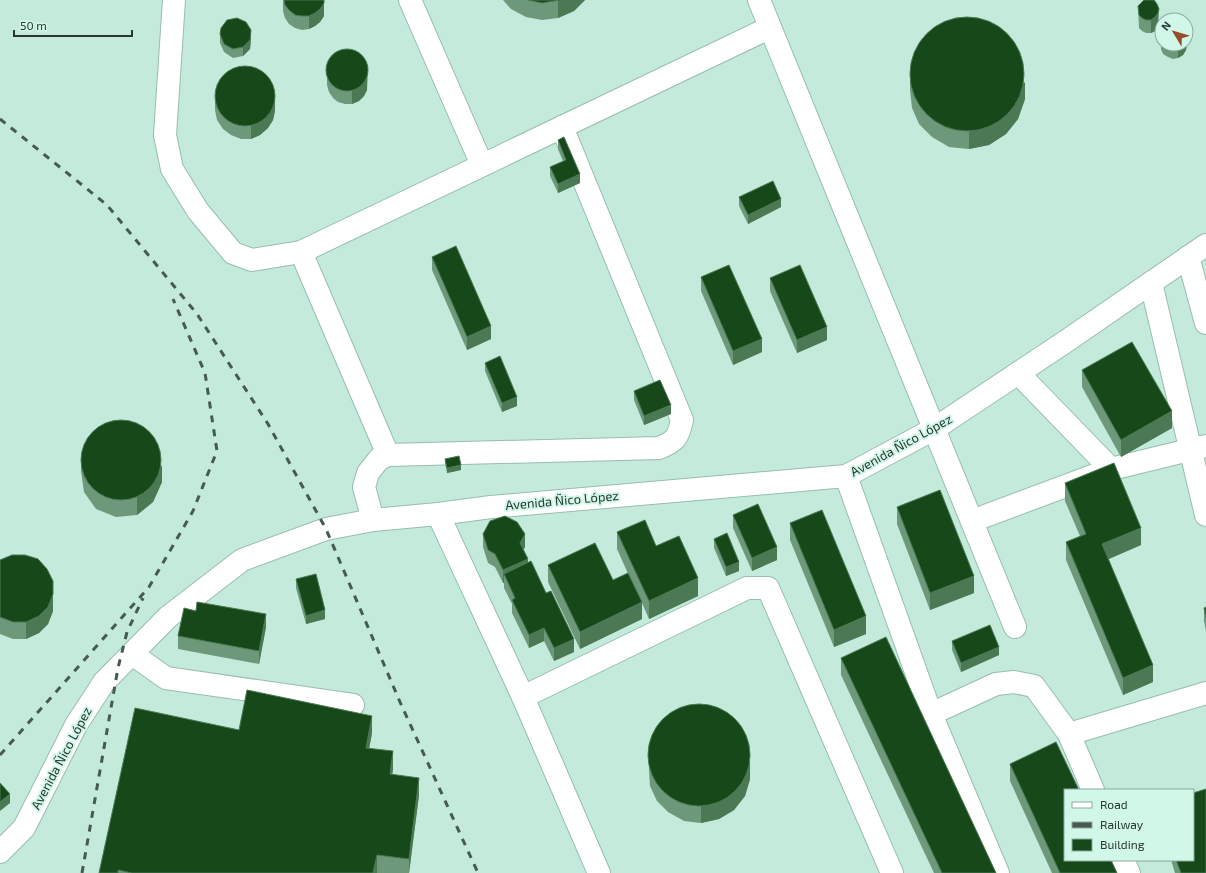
<svg xmlns="http://www.w3.org/2000/svg" width="1206" height="873" font-family="'Exo 2',sans-serif">
<rect width="100%" height="100%" fill="#c3eada"/>
<g fill="none" stroke-linecap="round" stroke-linejoin="round">
<g stroke="#98bdae" stroke-width="24">
<g id="minor">
<polyline points="174,0 165,135 172,169 198,211 233,253 252,260 301,252 769,28"/>
<polyline points="410,0 482,165"/>
<polyline points="759,0 1015,627"/>
<polyline points="301,252 388,455"/>
<polyline points="1188,257 1206,323"/>
<polyline points="1151,283 1206,515"/>
<polyline points="1018,373 1111,469"/>
<polyline points="846,476 931,714 998,873"/>
<polyline points="438,514 523,697 599,873"/>
<path d="M373,520L364,487L368,473L379,459L388,455L659,448C676,441 678,438 682,420L562,127"/>
<polyline points="972,521 1111,469 1206,446"/>
<polyline points="132,654 166,678 353,705"/>
<polyline points="523,697 747,588 768,588 892,873"/>
<polyline points="931,714 996,684 1014,682 1034,686 1069,734 1093,790"/>
<polyline points="1069,734 1206,693"/>
<polyline points="0,852 24,828 76,725 104,682 168,617 242,560 326,529 373,520 438,514 491,507 846,476 934,429 1065,342 1206,245"/>
<polyline points="1123,860 1129,873"/>
</g>
</g>
<use href="#minor" stroke="#fff" stroke-width="22"/>
<g stroke="#465a52" stroke-width="3" stroke-dasharray="7 7" stroke-linecap="butt">
<polyline points="0,119 107,205 197,314 268,424 326,529 400,702 478,873"/>
<polyline points="0,755 149,587 193,511 217,451 205,373 173,299"/>
<polyline points="82,873 118,668 127,632 143,598"/>
</g>
</g>
<g fill="#6d997a">
<polygon points="283,0 324,0 324,16 320,22 315,26 309,29 302,30 295,28 289,24 285,18 283,11"/>
<polygon points="503,0 585,0 574,11 558,18 542,20 526,17 511,9"/>
<polygon points="1138,6 1159,22 1158,27 1155,31 1151,33 1146,33 1142,31 1139,28"/>
<polygon points="1162,27 1162,44 1186,44 1187,45 1186,50 1183,55 1178,58 1173,59 1168,57 1163,54 1161,49 1161,30"/>
<polygon points="220,34 251,39 250,49 243,56 233,58 224,52 220,43"/>
<polygon points="327,72 367,90 364,96 359,101 352,104 345,104 338,102 333,98 329,92 327,85"/>
<polygon points="910,73 1025,99 1018,119 1006,134 989,145 969,149 949,147 932,137 919,124 912,108 910,90"/>
<polygon points="215,97 275,111 273,120 268,128 260,135 251,139 241,139 231,135 223,129 217,120 215,110"/>
<polygon points="558,140 580,183 558,193 550,176 550,167 563,161 558,149"/>
<polygon points="739,197 781,207 748,224 739,206"/>
<polygon points="432,257 491,339 467,350 432,270"/>
<polygon points="701,277 762,352 733,365 701,291"/>
<polygon points="770,278 827,340 797,353 770,291"/>
<polygon points="485,363 517,406 502,412 485,371"/>
<polygon points="1082,370 1172,428 1121,457 1082,387"/>
<polygon points="634,391 671,414 644,425 634,400"/>
<polygon points="81,454 162,482 153,502 137,515 116,517 96,509 84,492 81,471"/>
<polygon points="445,459 461,470 447,473 445,463"/>
<polygon points="1065,483 1141,545 1108,559 1153,682 1123,695 1066,560 1066,542 1080,536 1065,501"/>
<polygon points="897,507 974,593 930,610 897,524"/>
<polygon points="733,515 777,560 752,571 733,528"/>
<polygon points="790,523 866,634 834,647 790,540"/>
<polygon points="617,532 656,546 698,596 649,619 642,603 642,619 580,649 548,582 548,565 613,580 630,578 617,549"/>
<polygon points="483,534 525,547 523,550 528,563 574,652 554,661 544,641 529,648 512,613 512,604 504,588 504,583 503,583 495,567 488,563 483,547"/>
<polygon points="714,539 739,571 726,576 714,548"/>
<polygon points="0,560 53,611 48,624 39,633 26,639 13,639 0,634"/>
<polygon points="296,579 325,619 306,624 296,588"/>
<polygon points="1206,607 1206,631 1204,621 1204,608"/>
<polygon points="266,627 259,664 178,649 178,636"/>
<polygon points="952,641 999,655 961,672 952,650"/>
<polygon points="841,658 996,873 934,873 841,675"/>
<polygon points="239,730 372,733 369,749 393,769 392,775 419,795 409,873 99,873"/>
<polygon points="649,753 750,779 745,796 734,810 719,819 701,823 684,821 668,812 657,801 650,786 649,770"/>
<polygon points="1010,764 1117,873 1052,873 1010,781"/>
<polygon points="1171,860 1193,860 1206,873 1175,873"/>
</g>
<g fill="#4b7954">
<polygon points="324,0 324,16 320,22 315,26 309,29 309,16"/>
<polygon points="560,0 585,0 574,11 558,18 558,1"/>
<polygon points="1159,9 1158,27 1155,31 1151,33 1151,20"/>
<polygon points="251,30 251,39 250,49 243,56 243,47"/>
<polygon points="1187,32 1187,45 1186,50 1183,55 1178,58 1178,45 1179,44 1186,44 1186,37"/>
<polygon points="368,64 367,90 364,96 359,101 352,104 352,90"/>
<polygon points="1025,82 1025,99 1018,119 1006,134 989,145 969,149 969,132"/>
<polygon points="275,98 275,111 273,120 268,128 260,135 251,139 251,125"/>
<polygon points="580,174 580,183 558,193 558,184"/>
<polygon points="781,199 781,207 748,224 748,215"/>
<polygon points="491,326 491,339 467,350 467,337"/>
<polygon points="827,327 827,340 797,353 797,340"/>
<polygon points="762,339 762,352 733,365 733,351"/>
<polygon points="517,397 517,406 502,412 502,403"/>
<polygon points="671,405 671,414 644,425 644,416"/>
<polygon points="1172,411 1172,428 1121,457 1121,440"/>
<polygon points="162,465 162,482 153,502 137,515 137,497"/>
<polygon points="461,465 461,470 447,473 447,468"/>
<polygon points="1141,528 1141,545 1102,562 1102,544"/>
<polygon points="525,534 525,547 520,556 520,543"/>
<polygon points="777,547 777,560 752,571 752,558"/>
<polygon points="528,559 528,572 504,574 504,583 503,583 503,570"/>
<polygon points="739,562 739,571 726,576 726,567"/>
<polygon points="974,576 974,593 930,610 930,593"/>
<polygon points="698,578 698,596 649,619 649,601"/>
<polygon points="53,594 53,611 48,624 39,633 26,639 26,622"/>
<polygon points="642,602 642,619 580,649 580,632"/>
<polygon points="325,610 325,619 306,624 306,616"/>
<polygon points="266,614 266,627 259,664 259,651"/>
<polygon points="866,616 866,634 834,647 834,630"/>
<polygon points="544,628 544,641 529,648 529,635"/>
<polygon points="574,639 574,652 554,661 554,648"/>
<polygon points="999,647 999,655 961,672 961,663"/>
<polygon points="1153,665 1153,682 1123,695 1123,678"/>
<polygon points="372,716 372,733 366,765 366,748"/>
<polygon points="393,751 393,769 390,791 390,774"/>
<polygon points="750,762 750,779 745,796 734,810 719,819 701,823 701,806"/>
<polygon points="419,778 419,795 409,873 409,859"/>
<polygon points="10,794 10,803 0,811 0,802"/>
<polygon points="377,855 377,873 373,873"/>
</g>
<g fill="#17481a" stroke="#4b7954">
<polygon points="284,0 324,0 324,3 320,9 315,13 309,16 302,16 295,15 289,10 285,5"/>
<polygon points="528,0 560,0 542,3"/>
<polygon points="1144,0 1154,0 1157,4 1159,9 1158,13 1155,17 1151,20 1146,20 1142,18 1139,15 1138,6"/>
<circle cx="967" cy="74" r="57"/>
<polygon points="237,18 246,22 251,30 250,40 243,47 233,49 224,44 220,34 221,28 227,20"/>
<polygon points="1172,19 1177,19 1178,20 1169,20"/>
<polygon points="1162,27 1162,38 1161,36 1161,30"/>
<polygon points="1186,29 1187,32 1186,37"/>
<polygon points="1168,44 1179,44 1173,45"/>
<circle cx="347" cy="70" r="21"/>
<circle cx="245" cy="96" r="30"/>
<polygon points="564,137 580,174 558,184 550,167 566,160 558,140"/>
<polygon points="773,181 781,199 748,215 739,197"/>
<polygon points="456,246 491,326 467,337 432,257"/>
<polygon points="729,265 762,339 733,351 701,277"/>
<polygon points="800,265 827,327 797,340 770,278"/>
<polygon points="1132,342 1172,411 1121,440 1082,370"/>
<polygon points="500,356 517,397 502,403 485,363"/>
<polygon points="660,380 671,405 644,416 634,391"/>
<circle cx="121" cy="460" r="40"/>
<polygon points="459,456 461,465 447,468 445,459"/>
<polygon points="1114,463 1141,528 1102,544 1153,665 1123,678 1066,542 1086,534 1065,483"/>
<polygon points="940,490 974,576 930,593 897,507"/>
<polygon points="758,504 777,547 752,558 733,515"/>
<polygon points="822,510 866,616 834,630 790,523"/>
<polygon points="505,516 517,522 525,534 520,543 528,559 503,570 495,554 488,550 483,534 490,521"/>
<polygon points="645,520 656,546 679,536 698,578 649,601 617,532"/>
<polygon points="727,533 739,562 726,567 714,539"/>
<polygon points="595,543 613,580 628,573 642,602 580,632 548,565"/>
<polygon points="12,555 25,555 38,559 47,569 53,581 53,594 48,607 39,616 26,622 13,622 0,617 0,560"/>
<polygon points="531,561 546,593 551,591 574,639 554,648 544,628 529,635 512,600 515,598 504,574"/>
<polygon points="316,574 325,610 306,616 296,579"/>
<polygon points="197,602 266,614 259,651 178,636 184,608 196,611"/>
<polygon points="1206,607 1206,618 1204,608"/>
<polygon points="990,625 999,647 961,663 952,641"/>
<polygon points="886,637 996,873 942,873 841,658"/>
<polygon points="247,690 372,716 366,748 393,751 390,774 419,778 409,859 377,855 373,873 132,873 118,870 118,873 99,873 135,708 239,730"/>
<circle cx="699" cy="755" r="51"/>
<polygon points="1056,742 1079,790 1065,790 1065,860 1111,860 1117,873 1060,873 1010,764"/>
<polygon points="0,783 10,794 0,802"/>
<polygon points="1206,789 1206,873 1181,873 1176,860 1193,860 1193,793"/>
</g>
<g text-anchor="middle" dominant-baseline="central" stroke-width="4" stroke-linejoin="round" paint-order="stroke">
<g font-size="13" fill="#283731" stroke="#d0f7e7">
<text transform="translate(901 445) rotate(-29)">Avenida Ñico López</text>
<text transform="translate(562 500) rotate(-5)">Avenida Ñico López</text>
<text transform="translate(61 758) rotate(-62)">Avenida Ñico López</text>
</g>
</g>
<rect x="1064" y="789" width="130" height="72" fill="#d0f7e7" stroke="#8daa9e"/>
<rect x="1072" y="802" width="20" height="6" fill="#ffffff" stroke="#8daa9e"/>
<text x="1100" y="809" font-size="12" fill="#283731">Road</text>
<rect x="1072" y="822" width="20" height="6" fill="#465a52" stroke="#8daa9e"/>
<text x="1100" y="829" font-size="12" fill="#283731">Railway</text>
<rect x="1072" y="839" width="20" height="12" fill="#17481a" stroke="#8daa9e"/>
<text x="1100" y="849" font-size="12" fill="#283731">Building</text>
<g transform="translate(1174 32) rotate(308)"><circle r="19" fill="#d0f7e7" stroke="#8daa9e"/>
<path d="M0-3L7 15L0 10L-7 15Z" fill="#954e29"/>
<text y="-6" font-size="11" font-weight="bold" text-anchor="middle" fill="#283731">N</text>
</g>
<path d="M14 30v6h118v-6" fill="none" stroke="#283731" stroke-width="2"/>
<text x="20" y="30" font-size="12" fill="#283731" stroke="#d0f7e7" stroke-width="3" paint-order="stroke">50 m</text>
</svg>
